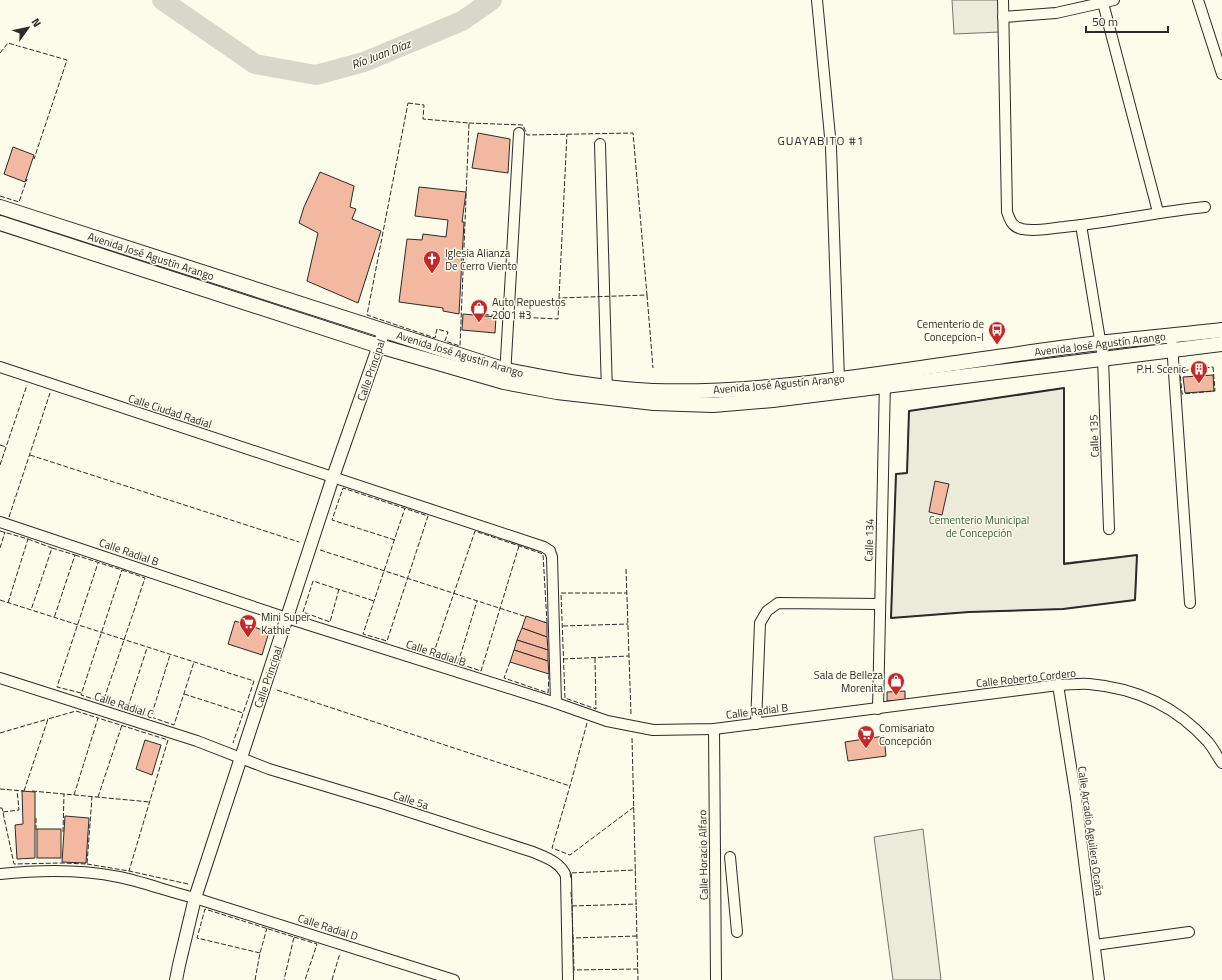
<svg xmlns="http://www.w3.org/2000/svg" width="1222" height="980" font-family="'Titillium Web',sans-serif">
<rect width="100%" height="100%" fill="#fdfbea"/>
<g fill="#ecebdb" stroke="#74746e">
<polygon points="952,0 998,0 1000,32 954,34"/>
<polygon points="1064,388 1064,563 1137,555 1135,600 1063,609 969,612 891,618 896,474 907,473 909,411"/>
<polygon points="923,829 941,980 893,980 874,837"/>
</g>
<g fill="none" stroke-linecap="round" stroke-linejoin="round">
<polyline stroke="#d8d7c9" stroke-width="20" points="162,0 255,64 316,75 364,62 462,21 492,0"/>
</g>
<g fill="#f2b8a0" stroke="#2b2b2b">
<polygon points="478,133 510,139 508,173 472,168"/>
<polygon points="13,147 34,155 25,182 4,174"/>
<polygon points="320,172 354,186 350,207 356,209 352,219 381,231 358,303 307,281 318,233 299,223 304,207"/>
<polygon points="419,187 466,192 462,222 464,222 459,314 443,311 443,308 399,302 407,239 422,240 423,234 446,237 448,220 415,216"/>
<polygon points="463,314 496,317 495,333 462,330"/>
<polygon points="1213,375 1214,391 1185,393 1183,377"/>
<polygon points="935,481 949,484 942,515 929,512"/>
<polygon points="526,616 547,623 547,637 522,628"/>
<polygon points="235,621 269,632 262,655 228,644"/>
<polygon points="522,628 547,637 548,650 517,640"/>
<polygon points="517,640 548,650 548,661 514,650"/>
<polygon points="514,650 548,661 549,674 510,662"/>
<polygon points="905,691 905,700 887,701 887,692"/>
<polygon points="884,736 886,756 848,761 845,742"/>
<polygon points="145,740 161,745 152,775 136,769"/>
<polygon points="22,791 35,792 35,858 17,859 15,825 23,824"/>
<polygon points="65,816 89,818 86,863 62,862"/>
<rect x="37" y="829" width="24" height="29"/>
</g>
<g fill="none" stroke-linecap="round" stroke-linejoin="round">
<g stroke="#2b2b2b" stroke-width="12">
<g id="minor">
<polyline points="817,0 831,147 839,379"/>
<path d="M1003,0L1007,212C1010,220 1012,227 1022,229C1035,232 1051,228 1064,227C1111,222 1158,212 1205,207"/>
<polyline points="1198,0 1222,74"/>
<polyline points="1103,3 1158,212"/>
<polyline points="1003,17 1056,13 1114,0"/>
<polyline points="600,144 607,393"/>
<polyline points="1081,225 1103,358 1109,529"/>
<polyline points="1172,344 1190,603"/>
<polyline points="0,367 544,547 550,551 552,557 556,703"/>
<polyline points="505,376 519,133"/>
<path d="M0,522L287,618L556,703L607,721L653,730L714,729L1058,685C1068,685 1079,683 1089,684C1136,688 1176,706 1208,742C1213,748 1217,756 1222,763"/>
<path d="M0,678L197,741L269,769L385,804L533,852C547,858 560,862 566,876L568,980"/>
<polyline points="1058,685 1076,798 1099,980"/>
<polyline points="878,709 885,381"/>
<polyline points="756,724 760,623 767,611 778,603 879,604"/>
<polyline points="714,729 716,980"/>
<polyline points="730,857 737,932"/>
<path d="M0,874C39,870 80,869 119,877C144,882 169,892 195,898L454,980"/>
<polyline points="1095,945 1189,932"/>
</g>
</g>
<g stroke="#2b2b2b" stroke-width="14">
<polyline id="tertiary" points="176,980 179,965 195,898 333,477 384,331"/>
</g>
<g stroke="#2b2b2b" stroke-width="16">
<g id="secondary">
<path d="M0,207L506,370C554,379 604,389 653,391C752,394 851,378 949,364C999,357 1049,349 1099,343C1140,338 1181,335 1222,330"/>
<polyline points="0,223 379,346 504,382 557,392 654,403 713,405 773,400 1222,344"/>
</g>
</g>
<use href="#minor" stroke="#fdfbea" stroke-width="10"/>
<use href="#tertiary" stroke="#fdfbea" stroke-width="12"/>
<use href="#secondary" stroke="#fdfbea" stroke-width="14"/>
<g stroke="#2b2b2b" stroke-width="1" stroke-dasharray="5 2" stroke-linecap="butt">
<polyline points="0,53 8,43 67,60 34,159"/>
<polygon points="408,103 424,105 423,119 469,123 460,346 445,341 448,332 437,329 435,338 367,315"/>
<polyline points="469,123 523,125 527,135 633,133 647,295 559,298 558,319 518,317"/>
<polyline points="0,196 19,202 27,179"/>
<polyline points="647,295 653,368"/>
<polyline points="559,298 567,134"/>
<polyline points="477,314 502,316"/>
<polygon points="1213,367 1215,391 1182,394 1180,371"/>
<polyline points="0,445 6,447"/>
<polyline points="30,455 299,542"/>
<polyline points="0,465 27,385"/>
<polyline points="9,517 50,393"/>
<polyline points="0,531 28,539 8,603"/>
<polyline points="28,539 52,548 31,610"/>
<polyline points="395,540 332,520 343,488 428,516 387,641 363,634 405,508"/>
<polyline points="519,546 481,671 433,655 475,531 543,554 547,623 544,622"/>
<polyline points="0,548 5,532"/>
<polyline points="52,548 75,555 54,618"/>
<polyline points="320,550 527,617"/>
<polyline points="75,555 122,570"/>
<polyline points="626,569 631,714"/>
<polygon points="122,570 145,578 103,702 81,695"/>
<polyline points="339,589 330,622 303,612 313,581 374,601"/>
<polyline points="0,600 254,681 233,743"/>
<polyline points="563,626 628,624"/>
<polyline points="595,658 596,709 565,698 561,593 627,593"/>
<polyline points="563,659 629,656"/>
<polyline points="510,662 504,678 548,693 549,674"/>
<polyline points="458,663 477,601"/>
<polyline points="277,690 570,786"/>
<polyline points="81,693 57,687 98,563"/>
<polyline points="184,694 243,713"/>
<polyline points="103,702 127,710 147,648"/>
<polyline points="127,710 151,717 170,655"/>
<polyline points="151,717 174,725 194,662"/>
<polyline points="587,723 570,786 552,848 570,855 634,807"/>
<polyline points="0,733 48,719"/>
<polyline points="632,738 638,980"/>
<polyline points="0,789 24,791"/>
<polyline points="24,791 48,719 76,711 98,718"/>
<polyline points="32,791 150,802"/>
<polyline points="74,795 98,718 168,740 129,871"/>
<polyline points="98,797 122,725"/>
<polyline points="0,808 2,808 14,864 62,863 87,864 92,797"/>
<polyline points="3,812 19,810 17,790"/>
<polyline points="36,818 36,832"/>
<polyline points="63,832 64,794"/>
<polyline points="87,864 129,871 188,884"/>
<polyline points="571,878 570,873 636,870"/>
<polyline points="571,892 572,906 637,904"/>
<polyline points="572,906 573,938 637,936"/>
<polyline points="294,937 317,944 305,980"/>
<polyline points="573,938 574,970 638,969"/>
<polyline points="260,953 197,938 205,909 294,937 284,980"/>
<polyline points="255,980 260,953 267,928"/>
<polyline points="332,980 340,953"/>
</g>
<polygon stroke="#2b2b2b" stroke-width="2" points="1064,388 1064,564 1137,555 1135,600 1063,609 969,612 891,618 896,474 907,473 909,411"/>
</g>
<defs>
<g id="church-pin" transform="scale(0.9)"><path d="M0 17L-7.5 6A9.5 9.5 0 1 1 7.5 6Z" fill="#c62828" stroke="#fdfbea"/><path d="M-1.2-6h2.4v3.5h3.3v2.4h-3.3V6h-2.4V-.1h-3.3v-2.4h3.3Z" fill="#fff"/></g>
<g id="shop-pin" transform="scale(0.9)"><path d="M0 17L-7.5 6A9.5 9.5 0 1 1 7.5 6Z" fill="#c62828" stroke="#fdfbea"/><path d="M-5-2.5h2.3a2.7 3.5 0 0 1 5.4 0H5L5.5 6h-11ZM-1.5-2.5h3a1.5 2.3 0 0 0-3 0Z" fill="#fff"/></g>
<g id="bus-pin" transform="scale(0.9)"><path d="M0 17L-7.5 6A9.5 9.5 0 1 1 7.5 6Z" fill="#c62828" stroke="#fdfbea"/><path d="M-5-6H5V4H4V6H2V4H-2V6H-4V4H-5ZM-3.5-4V0h7V-4ZM-3.5 1.2v1.5H-2V1.2ZM2 1.2v1.5H3.5V1.2Z" fill="#fff"/></g>
<g id="building-pin" transform="scale(0.9)"><path d="M0 17L-7.5 6A9.5 9.5 0 1 1 7.5 6Z" fill="#c62828" stroke="#fdfbea"/><path d="M-4-6H4V6H1V3H-1V6H-4ZM-2.5-4.3h1.7v1.8h-1.7ZM.8-4.3h1.7v1.8H.8ZM-2.5-1h1.7V.8h-1.7ZM.8-1h1.7V.8H.8Z" fill="#fff"/></g>
<g id="supermarket-pin" transform="scale(0.9)"><path d="M0 17L-7.5 6A9.5 9.5 0 1 1 7.5 6Z" fill="#c62828" stroke="#fdfbea"/><path d="M-6-5.5h2.5l.6 2H6L4.5 2H-2.5L-4.4-4H-6ZM-1.5 3.2a1.3 1.3 0 1 0 .1 0ZM3 3.2a1.3 1.3 0 1 0 .1 0Z" fill="#fff"/></g>
</defs>
<g fill-rule="evenodd">
<use href="#church-pin" x="432" y="259"/>
<use href="#shop-pin" x="479" y="308"/>
<use href="#bus-pin" x="997" y="330"/>
<use href="#building-pin" x="1199" y="369"/>
<use href="#supermarket-pin" x="248" y="623"/>
<use href="#shop-pin" x="896" y="681"/>
<use href="#supermarket-pin" x="866" y="734"/>
</g>
<g text-anchor="middle" dominant-baseline="central" stroke-width="3" stroke-linejoin="round" paint-order="stroke">
<g font-size="11" fill="#2b2b2b" stroke="#fdfbea" text-anchor="start">
<text x="445" y="253">Iglesia Alianza<tspan x="445" dy="13">De Cerro Viento</tspan></text>
<text x="492" y="302">Auto Repuestos<tspan x="492" dy="13">2001 #3</tspan></text>
<text x="984" y="324" text-anchor="end">Cementerio de<tspan x="984" dy="13">Concepcion-I</tspan></text>
<text x="1186" y="369" text-anchor="end">P.H. Scenic</text>
<text x="261" y="617">Mini Super<tspan x="261" dy="13">Kathie</tspan></text>
<text x="883" y="675" text-anchor="end">Sala de Belleza<tspan x="883" dy="13">Morenita</tspan></text>
<text x="879" y="728">Comisariato<tspan x="879" dy="13">Concepción</tspan></text>
</g>
<g font-size="11" fill="#2b2b2b" stroke="#fdfbea">
<text transform="translate(151 256) rotate(18)">Avenida José Agustín Arango</text>
<text transform="translate(1100 344) rotate(-7)">Avenida José Agustín Arango</text>
<text transform="translate(460 354) rotate(17)">Avenida José Agustín Arango</text>
<text transform="translate(371 370) rotate(-71)">Calle Principal</text>
<text transform="translate(779 384) rotate(-5)">Avenida José Agustín Arango</text>
<text transform="translate(170 411) rotate(18)">Calle Ciudad Radial</text>
<text transform="translate(1094 436) rotate(-92)">Calle 135</text>
<text transform="translate(869 540) rotate(-88)">Calle 134</text>
<text transform="translate(129 552) rotate(19)">Calle Radial B</text>
<text transform="translate(436 653) rotate(18)">Calle Radial B</text>
<text transform="translate(268 677) rotate(-71)">Calle Principal</text>
<text transform="translate(1026 678) rotate(-6)">Calle Roberto Cordero</text>
<text transform="translate(124 705) rotate(18)">Calle Radial C</text>
<text transform="translate(757 711) rotate(-7)">Calle Radial B</text>
<text transform="translate(411 800) rotate(18)">Calle 5a</text>
<text transform="translate(1091 831) rotate(82)">Calle Arcadio Aguilera Ocaña</text>
<text transform="translate(703 855) rotate(-91)">Calle Horacio Alfaro</text>
<text transform="translate(328 927) rotate(18)">Calle Radial D</text>
</g>
<g font-size="11" fill="#34623c" stroke="#fdfbea">
<text x="979" y="520">Cementerio Municipal<tspan x="979" dy="13">de Concepción</tspan></text>
</g>
<g font-size="12" font-style="italic" fill="#2b2b2b" stroke="#fdfbea">
<text transform="translate(381 54) rotate(-21)">Río Juan Díaz</text>
</g>
<g font-size="12" letter-spacing="1" fill="#2b2b2b" stroke="#fdfbea">
<text x="821" y="140">GUAYABITO #1</text>
</g>
</g>
<g transform="translate(28 28) rotate(57)" stroke="#fdfbea" stroke-width="3" paint-order="stroke">
<path d="M0-3L7 15L0 10L-7 15Z" fill="#2b2b2b"/>
<text y="-6" font-size="11" font-weight="bold" text-anchor="middle" fill="#2b2b2b">N</text>
</g>
<path d="M1086 26v6h82v-6" fill="none" stroke="#2b2b2b" stroke-width="2"/>
<text x="1092" y="26" font-size="12" fill="#2b2b2b" stroke="#fdfbea" stroke-width="3" paint-order="stroke">50 m</text>
</svg>
